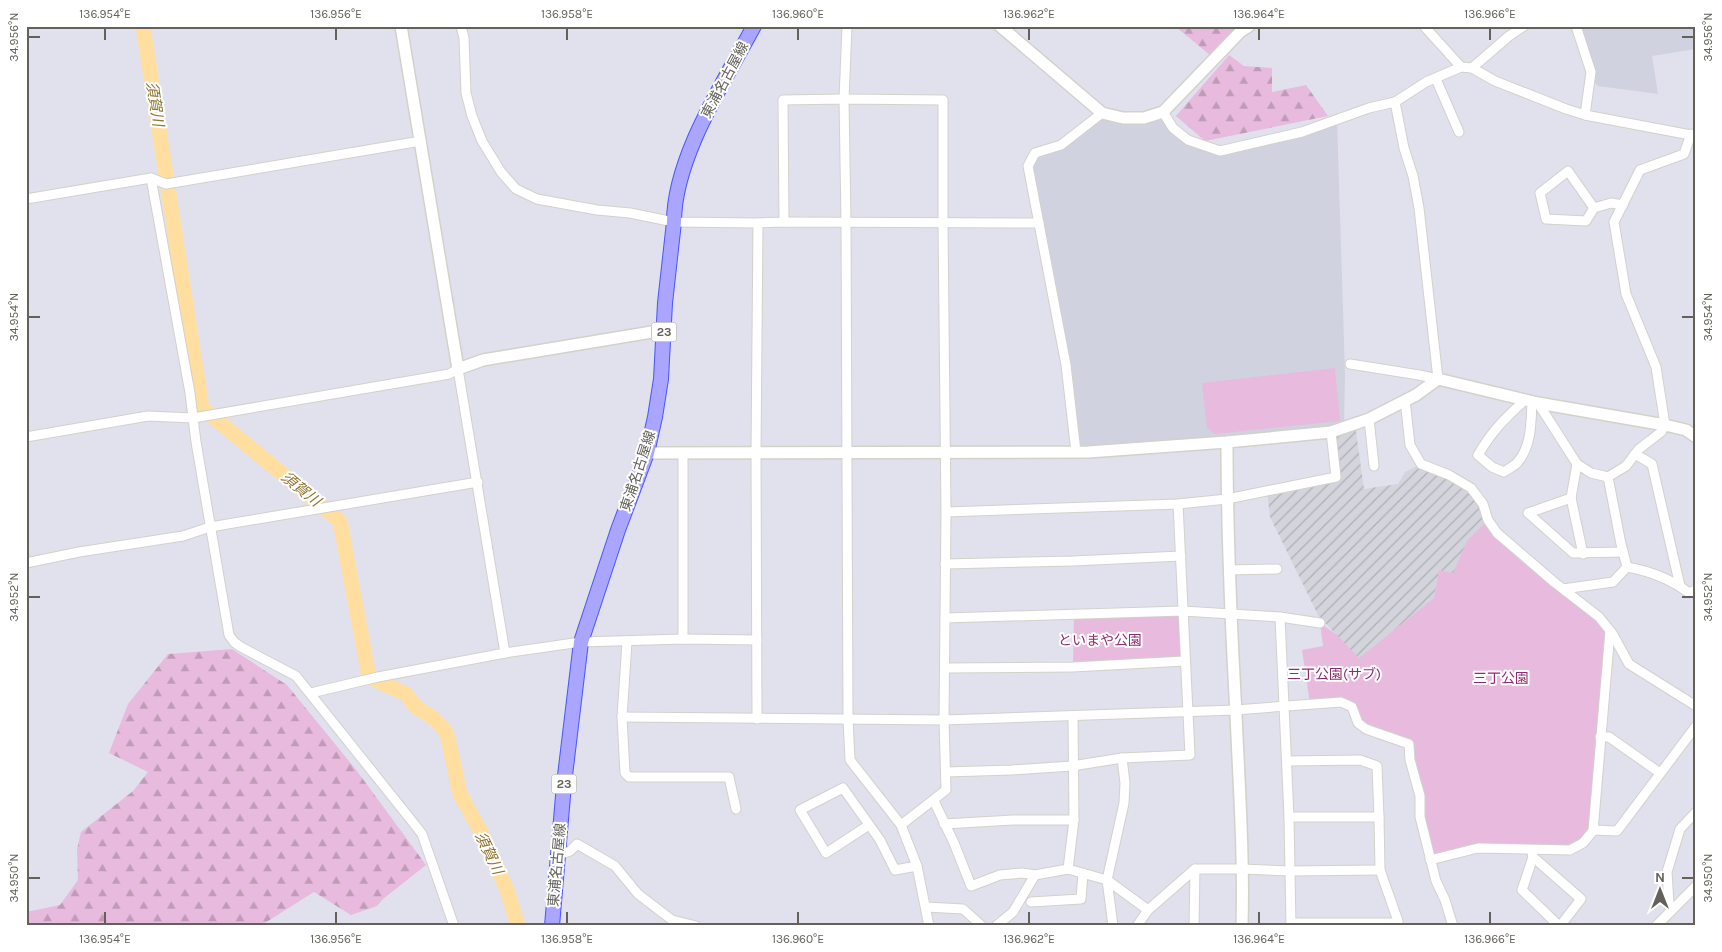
<svg xmlns="http://www.w3.org/2000/svg" width="1722" height="952" font-family="Karla,'Noto Sans JP',sans-serif">
<defs>
<pattern id="industrial-furrows" width="10" height="10" patternUnits="userSpaceOnUse" patternTransform="scale(1.25)"><rect width="10" height="10" fill="#d3d4dc"/><path d="M-1 1l2-2M0 10L10 0M9 11l2-2" fill="none" stroke="#afafb5"/></pattern>
<pattern id="forest-firs" width="22" height="20" patternUnits="userSpaceOnUse" patternTransform="scale(1.25)"><rect width="22" height="20" fill="#e8bade"/><path d="M5 1l3.5 6h-7zM16 11l3.5 6h-7z" fill="#c09bb7"/></pattern>
</defs>
<rect width="100%" height="100%" fill="#e1e1ee"/>
<polygon fill="url(#industrial-furrows)" points="1355,424 1364,489 1398,484 1405,472 1421,464 1471,488 1488,520 1453,573 1439,571 1434,598 1358,659 1318,615 1270,517 1267,491 1335,477 1331,432"/>
<g fill="#d1d2e0">
<polygon points="1576,26 1696,26 1696,49 1652,56 1658,94 1598,86 1593,81"/>
<polygon points="1163,112 1173,128 1220,151 1337,119 1345,373 1344,428 1086,447 1078,443 1072,370 1039,223 1028,166 1035,153 1061,145 1102,113"/>
</g>
<g fill="url(#forest-firs)">
<polygon points="1168,26 1239,26 1210,55 1176,27"/>
<polygon points="1229,55 1244,66 1272,68 1272,92 1306,85 1328,116 1205,141 1176,116"/>
<polygon points="232,649 287,685 357,771 426,865 383,899 377,906 351,915 314,892 260,926 26,926 26,912 60,905 78,880 77,849 81,832 133,791 148,772 109,753 128,704 168,654"/>
</g>
<g fill="#e8bade">
<polygon points="1335,368 1340,421 1215,434 1207,428 1202,383"/>
<polygon points="1488,520 1611,631 1593,830 1570,850 1479,848 1430,860 1409,744 1366,729 1352,707 1341,702 1310,704 1302,650 1323,646 1320,623 1337,635 1359,658 1434,598 1439,570 1453,573 1467,541"/>
<polygon points="1183,611 1185,661 1073,667 1074,615"/>
</g>
<g fill="none" stroke-linecap="round" stroke-linejoin="round">
<polyline stroke="#ffdea0" stroke-width="15" points="143,26 202,408 340,521 369,677 406,694 416,707 433,718 444,729 448,738 460,794 482,834 507,890 518,926"/>
<g stroke="#d2d1ca" stroke-width="11">
<g id="minor">
<polyline points="461,26 464,38 466,93 472,116 482,141 501,172 516,189 537,199 597,210 630,213 674,222 758,223 784,222 1039,223"/>
<polyline points="847,26 844,99 846,222 848,719 850,760 901,825 917,866 929,926"/>
<polyline points="1424,26 1461,67"/>
<polyline points="1576,26 1591,72 1585,115"/>
<polyline points="1472,68 1509,36 1524,26"/>
<polyline points="1436,79 1459,132"/>
<polyline points="1163,112 1173,128 1188,140 1220,151 1302,132 1369,108 1395,102 1426,82 1461,67 1472,68 1495,81 1566,109 1585,115 1696,136"/>
<polyline points="151,178 190,393 196,442 229,635 234,642 241,647 296,676 411,820 422,834 454,926"/>
<polyline points="26,199 151,178 166,184 421,141"/>
<polyline points="1594,208 1586,221 1546,219 1540,193 1568,171 1594,208 1611,203 1623,205"/>
<polyline points="784,222 783,100 844,99 943,100 943,223 946,512 944,720 946,790 901,825"/>
<polyline points="1350,364 1419,375 1438,379 1419,208 1413,176 1404,148 1395,102"/>
<polyline points="1405,400 1410,445 1421,464 1449,475 1471,488 1483,504 1488,520 1497,533 1554,582 1599,617 1612,633 1629,664 1696,706"/>
<path d="M1525,400C1505,418 1492,431 1478,455L1492,467L1504,472C1508,469 1514,466 1517,463C1532,446 1531,422 1532,401"/>
<polyline points="1538,403 1577,464 1591,473 1608,477 1626,466 1639,449 1661,432 1665,425 1656,367 1626,294 1614,222 1640,170 1684,154 1691,134"/>
<polyline points="1369,419 1374,466"/>
<polyline points="26,437 148,416 193,418 438,376 449,374 458,369 505,653"/>
<polyline points="1076,452 1066,365 1028,166 1035,153 1061,145 1102,113"/>
<polyline points="1635,454 1652,464 1680,586"/>
<polyline points="1577,464 1571,498 1528,513 1573,553 1623,552"/>
<polyline points="1608,477 1621,544 1627,567"/>
<polyline points="1571,498 1583,554"/>
<polyline points="946,512 1178,504 1227,499 1336,477 1331,432"/>
<polyline points="26,563 79,552 183,536 210,527 478,482"/>
<polyline points="945,564 1073,561 1181,556"/>
<path d="M1627,567C1649,571 1671,579 1689,593L1696,590"/>
<polyline points="1229,570 1277,569"/>
<polyline points="1563,589 1613,582 1627,567"/>
<polyline points="1280,617 1289,817 1291,926"/>
<polyline points="945,618 1183,611 1280,617 1320,623"/>
<polyline points="683,639 683,454"/>
<polyline points="627,642 622,717 625,773 629,777 729,777 736,809"/>
<polyline points="945,668 1073,667 1185,661"/>
<polyline points="311,693 378,677 505,653 581,642 683,639 757,640"/>
<polyline points="622,717 944,720 1235,710 1341,702 1352,707 1358,723 1366,729 1409,744 1410,760 1420,796 1420,817 1436,881 1445,900 1453,926"/>
<polyline points="757,719 756,453 758,223"/>
<polyline points="1600,737 1609,737 1660,773"/>
<polyline points="1287,761 1360,760 1377,766 1379,817"/>
<polyline points="946,772 1012,770 1072,766 1122,758 1190,755 1178,504"/>
<polyline points="934,801 954,843 971,886 1000,875 1022,873 1035,875 1068,869 1074,820 1073,716"/>
<polyline points="1289,817 1379,817 1380,870 1398,921 1394,923 1291,923"/>
<polyline points="944,824 1013,820 1074,820"/>
<polyline points="869,825 826,853 800,810 843,788 880,840 895,870 917,866"/>
<polyline points="1593,830 1617,831 1696,726"/>
<polyline points="1532,852 1533,857 1522,890 1559,926"/>
<polyline points="559,855 570,851 577,844 615,866 638,894 672,920 696,926"/>
<polyline points="1533,857 1581,899 1560,926"/>
<polyline points="1430,860 1478,848 1570,850 1583,843 1593,831 1610,631"/>
<polyline points="1068,869 1107,880 1148,910"/>
<polyline points="1031,902 1081,899 1083,873"/>
<polyline points="926,907 963,909 982,926"/>
<polyline points="1671,911 1669,904 1667,872 1680,829 1696,812"/>
<polyline points="996,926 1013,912 1035,875"/>
<polyline points="1113,926 1107,880 1124,803 1125,783 1122,758"/>
<polyline points="1137,926 1148,910 1195,869"/>
<polyline points="1194,926 1195,869 1243,869 1290,871 1380,870"/>
<polyline points="1656,926 1696,886"/>
</g>
</g>
<g stroke="#d2d1ca" stroke-width="14">
<g id="tertiary">
<polyline points="401,26 458,369 483,360 664,330"/>
<polyline points="1000,26 1102,113 1123,118 1144,118 1163,112 1241,31 1249,26"/>
<path d="M1227,442C1227,533 1231,624 1236,714C1239,785 1244,855 1242,926"/>
<polyline points="647,453 1088,452 1227,442 1331,432 1369,419 1416,395 1438,379 1538,403 1665,425 1686,430 1696,437"/>
</g>
</g>
<g stroke="#4a55fe" stroke-width="16">
<path id="primary" d="M552,926L564,784L581,642L618,530L647,453L655,417L661,379L665,303L674,222C674,158 724,82 754,26"/>
</g>
<use href="#minor" stroke="#fff" stroke-width="9"/>
<use href="#tertiary" stroke="#fff" stroke-width="11"/>
<use href="#primary" stroke="#aaa5ff" stroke-width="14"/>
</g>
<path fill="none" stroke="#636159" stroke-width="2" d="M105,28V40M336,28V40M567,28V40M798,28V40M1029,28V40M1259,28V40M1490,28V40M28,37H40M1682,37H1694M28,317H40M1682,317H1694M28,597H40M1682,597H1694M28,878H40M1682,878H1694M105,912V924M336,912V924M567,912V924M798,912V924M1029,912V924M1259,912V924M1490,912V924"/>
<g text-anchor="middle" dominant-baseline="central" stroke-width="4" stroke-linejoin="round" paint-order="stroke">
<g fill="#fff" stroke="#92908b" stroke-width="1">
<rect x="651.5" y="322.5" width="25" height="19" rx="4"/>
<rect x="551.5" y="774.5" width="25" height="19" rx="4"/>
</g>
<g font-size="12" font-weight="bold" fill="#636159">
<text x="664" y="332">23</text>
<text x="564" y="784">23</text>
</g>
<g font-size="14" fill="#636159" stroke="#fff">
<text transform="translate(725 80) rotate(-62)">東浦名古屋線</text>
<text transform="translate(638 471) rotate(-72)">東浦名古屋線</text>
<text transform="translate(557 865) rotate(-85)">東浦名古屋線</text>
</g>
<g font-size="14" fill="#8d2e74" stroke="#fff">
<text x="1100" y="640">といまや公園</text>
<text x="1334" y="674">三丁公園(サブ)</text>
<text x="1501" y="678">三丁公園</text>
</g>
<g font-size="15" font-style="italic" fill="#8b712a" stroke="#fff">
<text transform="translate(155 104) rotate(81)">須賀川</text>
<text transform="translate(301 489) rotate(39)">須賀川</text>
<text transform="translate(489 853) rotate(64)">須賀川</text>
</g>
</g>
<rect width="1722" height="952" fill="none" stroke="#ffffff" stroke-width="55"/>
<g transform="translate(1660 890)" stroke="#ffffff" stroke-width="4" paint-order="stroke">
<path d="M0-4L9 19L0 12L-9 19Z" fill="#636159"/>
<text y="-8" font-size="14" font-weight="bold" text-anchor="middle" fill="#636159">N</text>
</g>
<rect x="28" y="28" width="1666" height="896" fill="none" stroke="#636159" stroke-width="2"/>
<g font-size="12" text-anchor="middle" fill="#636159">
<text x="105" y="18">136.954°E</text>
<text x="336" y="18">136.956°E</text>
<text x="567" y="18">136.958°E</text>
<text x="798" y="18">136.960°E</text>
<text x="1029" y="18">136.962°E</text>
<text x="1259" y="18">136.964°E</text>
<text x="1490" y="18">136.966°E</text>
<text transform="translate(14 37) rotate(-90)" y="4">34.956°N</text>
<text transform="translate(1708 37) rotate(-90)" y="4">34.956°N</text>
<text transform="translate(14 317) rotate(-90)" y="4">34.954°N</text>
<text transform="translate(1708 317) rotate(-90)" y="4">34.954°N</text>
<text transform="translate(14 597) rotate(-90)" y="4">34.952°N</text>
<text transform="translate(1708 597) rotate(-90)" y="4">34.952°N</text>
<text transform="translate(14 878) rotate(-90)" y="4">34.950°N</text>
<text transform="translate(1708 878) rotate(-90)" y="4">34.950°N</text>
<text x="105" y="943">136.954°E</text>
<text x="336" y="943">136.956°E</text>
<text x="567" y="943">136.958°E</text>
<text x="798" y="943">136.960°E</text>
<text x="1029" y="943">136.962°E</text>
<text x="1259" y="943">136.964°E</text>
<text x="1490" y="943">136.966°E</text>
</g>
</svg>
